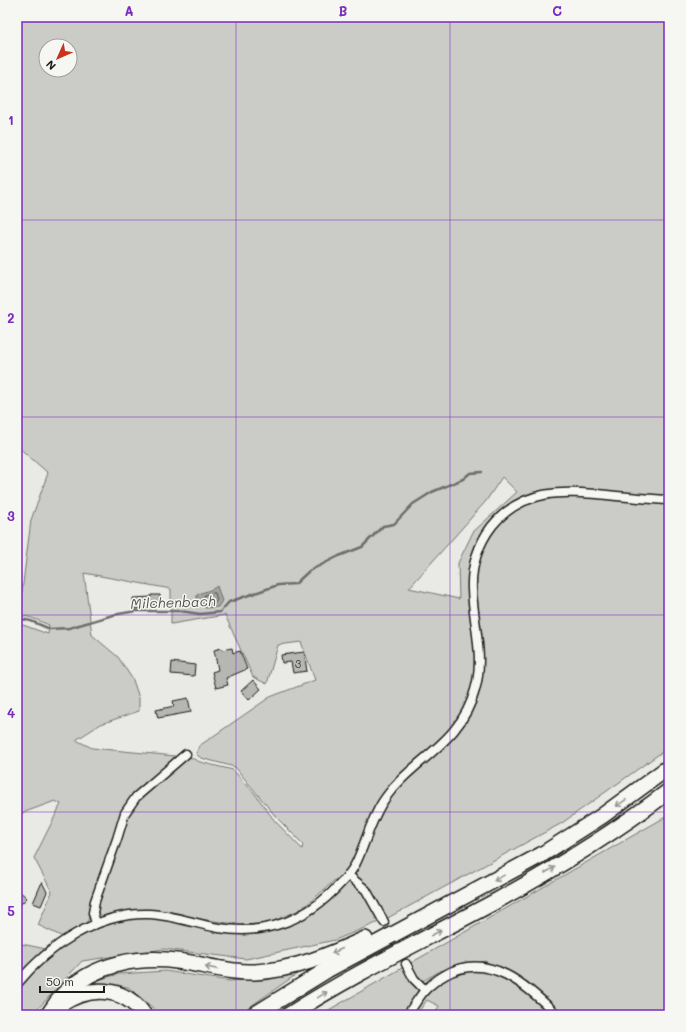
<svg xmlns="http://www.w3.org/2000/svg" width="686" height="1032" font-family="Mali,sans-serif">
<rect width="100%" height="100%" fill="#e9e9e5"/>
<filter id="ink" filterUnits="userSpaceOnUse"><feTurbulence type="fractalNoise" baseFrequency=".025" numOctaves="2"/><feDisplacementMap in="SourceGraphic" scale="8" xChannelSelector="R" yChannelSelector="G"/><feConvolveMatrix kernelMatrix="1 2 1 2 8 2 1 2 1" color-interpolation-filters="sRGB"/></filter>
<g filter="url(#ink)">
<g fill="#cbcbc7" stroke="#747472" fill-rule="evenodd">
<path d="M17,17H669V747L562,823L384,920L335,940L246,959L164,949L82,961L32,1015H17V943L46,949L49,953C78,932 103,916 140,914C167,912 192,923 218,928C266,937 309,918 341,883L336,879L309,903L299,910L262,926L228,923L144,911L112,913L103,916L99,914L96,906L101,887L114,855L123,824L131,806L137,798L169,772L185,755L200,762L233,770L255,794L274,820L302,849L303,844L277,818L235,767L201,758L196,754L199,746L270,697L315,680L301,642L278,645L267,684L253,677L225,615L171,624V589L84,573L92,635L118,657L133,680L139,698V711L101,724L76,740L92,748L175,756L165,768L134,795L127,803L118,822L115,838L93,900L90,915L87,922L63,937L38,925L52,892L34,858L61,804L55,801L17,815V624L23,625L48,634L49,625L32,618L19,615L31,520L48,473L17,446ZM46,46H70V70H46ZM502,477L517,492L473,532L458,563L459,599L409,588L486,501Z"/>
<polygon points="669,815 669,1015 560,1015 528,985 485,961 440,971 416,985 419,991 402,1015 320,1015"/>
<polygon points="460,968 503,973 557,1015 434,1015 439,1006 427,1000 416,1015 407,1015 425,990"/>
<polygon points="165,971 230,981 297,974 238,1015 156,1015 153,1008 128,987 90,982 119,974"/>
</g>
<path fill="#a3a3a1" stroke="#6d6d6c" d="M217,586L222,601L218,607L205,608L197,600V595C204,591 211,591 217,586Z"/>
<g fill="none" stroke-linecap="round" stroke-linejoin="round">
<polygon stroke="#525251" stroke-width="1" points="215,593 217,600 215,603 207,603 202,598 205,595"/>
<polyline stroke="#6d6d6c" stroke-width="2.5" points="17,618 31,621 50,629 69,628 113,615 136,611 180,611 200,614 220,612 229,602 278,585 295,584 309,571 339,556 362,547 383,526 394,524 413,504 432,492 463,479 470,473 482,472"/>
</g>
<g fill="#b6b6b3" stroke="#1c1c1c">
<polygon points="151,595 160,595 161,604 148,605 148,608 134,609 133,598 151,597"/>
<polygon points="221,648 222,650 232,648 233,653 240,651 247,669 226,678 228,685 216,688 212,672 218,670 214,650"/>
<polygon points="304,652 307,671 293,673 291,662 282,663 281,655"/>
<polygon points="172,662 195,665 194,676 171,674"/>
<polygon points="253,680 261,689 249,700 241,691"/>
<polygon points="188,698 191,712 158,718 156,710 174,706 173,701"/>
<polygon points="42,882 47,892 41,906 33,903"/>
<polygon points="17,889 27,898 17,908"/>
</g>
<g fill="none" stroke-linecap="round" stroke-linejoin="round">
<polyline stroke="#c0c0bd" stroke-width="8" stroke-dasharray="8 4" stroke-linecap="butt" points="384,922 406,964"/>
<g stroke="#1c1c1c" stroke-width="11">
<g id="street">
<polyline points="348,875 366,890 384,922"/>
<polyline points="96,923 93,913 95,901 117,839 125,813 136,797 186,754"/>
<polyline points="406,964 414,979 425,990"/>
<path d="M17,984C48,946 98,912 149,914C173,915 196,924 219,928C267,936 308,919 340,884C346,878 351,872 355,865C365,845 370,822 382,803C410,759 460,746 475,690C485,657 473,622 472,589C471,567 478,544 492,526C523,488 563,491 607,495C627,497 648,499 669,500"/>
<path d="M407,1015C413,1007 419,997 425,990C431,984 438,979 445,975C488,950 528,986 557,1015"/>
</g>
</g>
<g stroke="#1c1c1c" stroke-width="18">
<g id="highway">
<path d="M61,1004C89,986 123,985 144,1015"/>
<path d="M48,1015C54,1007 59,998 67,991C96,964 138,956 177,961C203,964 228,973 255,972C294,970 330,955 365,939"/>
<polyline points="254,1015 327,970 541,855 602,816 669,767"/>
<path d="M289,1015C356,972 428,938 498,900C557,868 615,832 669,791"/>
</g>
</g>
<use href="#street" stroke="#f6f6f2" stroke-width="8"/>
<use href="#highway" stroke="#f6f6f2" stroke-width="15"/>
</g>
<defs><path id="oneway-shaft" d="M-6 0H5M1.5-3L5.5 0L1.5 3" fill="none" stroke-width="1.6" stroke-linecap="round" stroke-linejoin="round"/></defs>
<g stroke="#949492">
<use href="#oneway-shaft" transform="translate(621 803) rotate(146)"/>
<use href="#oneway-shaft" transform="translate(550 870) rotate(-30)"/>
<use href="#oneway-shaft" transform="translate(499 878) rotate(151)"/>
<use href="#oneway-shaft" transform="translate(436 933) rotate(-27)"/>
<use href="#oneway-shaft" transform="translate(337 951) rotate(156)"/>
<use href="#oneway-shaft" transform="translate(211 968) rotate(-169)"/>
<use href="#oneway-shaft" transform="translate(322 995) rotate(-31)"/>
</g>
</g>
<path fill="none" stroke="#7b2cbf" stroke-width="1" stroke-opacity="0.55" d="M236,17V1015M450,17V1015M17,220H669M17,417H669M17,615H669M17,812H669"/>
<g text-anchor="middle" dominant-baseline="central" stroke-width="3" stroke-linejoin="round" paint-order="stroke">
<g font-size="11" fill="#424242">
<text x="298" y="663">3</text>
</g>
<g font-size="14" font-style="italic" fill="#525251" stroke="#f6f6f2">
<text transform="translate(173 602) rotate(-2)">Milchenbach</text>
</g>
</g>
<rect width="686" height="1032" fill="none" stroke="#f6f6f2" stroke-width="44"/>
<g transform="translate(58 58) rotate(225)"><circle r="19" fill="#f6f6f2" stroke="#9f9f9c"/>
<path d="M0-3L7 15L0 10L-7 15Z" fill="#c8321e"/>
<text y="-6" font-size="11" font-weight="bold" text-anchor="middle" fill="#1c1c1c">N</text>
</g>
<path d="M40 986v6h64v-6" fill="none" stroke="#1c1c1c" stroke-width="2"/>
<text x="46" y="986" font-size="12" fill="#1c1c1c" stroke="#f6f6f2" stroke-width="3" paint-order="stroke">50 m</text>
<rect x="22" y="22" width="642" height="988" fill="none" stroke="#7b2cbf" stroke-width="1.5"/>
<g font-size="13" text-anchor="middle" font-weight="bold" fill="#7b2cbf">
<text x="129" y="16">A</text>
<text x="343" y="16">B</text>
<text x="557" y="16">C</text>
<text x="11" y="125">1</text>
<text x="11" y="323">2</text>
<text x="11" y="521">3</text>
<text x="11" y="718">4</text>
<text x="11" y="916">5</text>
</g>
</svg>
